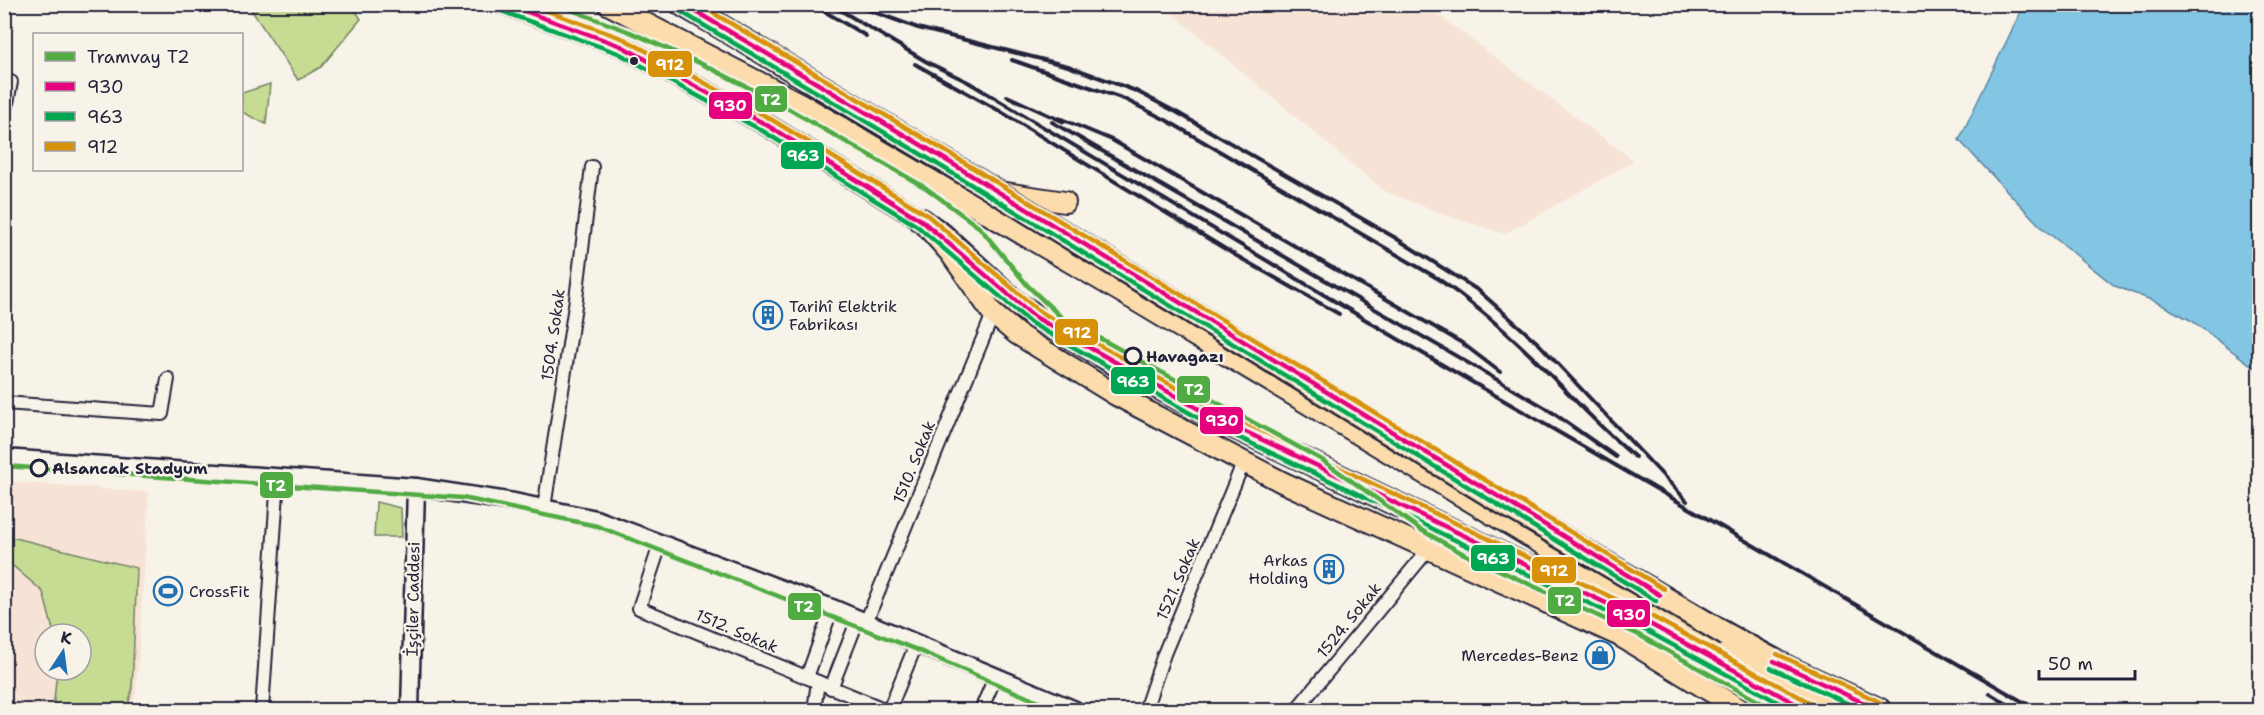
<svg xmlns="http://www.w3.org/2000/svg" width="2264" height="715" font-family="'Shantell Sans',sans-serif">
<rect width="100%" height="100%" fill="#f7f3e8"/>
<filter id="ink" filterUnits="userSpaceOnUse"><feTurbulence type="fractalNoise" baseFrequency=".0167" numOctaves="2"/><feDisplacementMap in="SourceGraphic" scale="12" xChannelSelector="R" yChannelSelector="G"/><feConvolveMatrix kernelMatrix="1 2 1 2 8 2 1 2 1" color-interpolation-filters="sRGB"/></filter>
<g filter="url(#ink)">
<g fill="#f7e3d5" fill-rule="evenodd">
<polygon points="1162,5 1425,5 1634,161 1505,234 1451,217 1384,191"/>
<path d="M4,481L149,492L136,693L132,710H5ZM45,634H81V670H45Z"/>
</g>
<g fill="#c5dc92" stroke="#747f66" stroke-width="1.5">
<polygon points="248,5 352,5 361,19 321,67 298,80"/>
<polygon points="270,84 266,124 242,112 242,93"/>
<polygon points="376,502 401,508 402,537 374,537"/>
<polygon points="7,536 137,568 132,689 127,710 53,710 57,670 81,670 81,634 54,634 43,592 5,559"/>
</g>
<polygon fill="#82c6e3" stroke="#5c84a0" stroke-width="1.5" points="2024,5 2259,5 2259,371 2192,321 2154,301 2115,286 2042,228 1959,140"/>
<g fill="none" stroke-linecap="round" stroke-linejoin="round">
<g stroke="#22223b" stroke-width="16">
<g id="street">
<polyline points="4,119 11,82"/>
<polyline points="4,403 162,414 168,379"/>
<polyline points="544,508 576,299 592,167"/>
<polyline points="661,542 639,608 886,710"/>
<polyline points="866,622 993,314"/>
<polyline points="807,677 832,608"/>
<polyline points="831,688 858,619"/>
<polyline points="262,710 278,478"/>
<polyline points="814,710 818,682"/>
<polyline points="889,710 917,642"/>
<polyline points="981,710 996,675"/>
<polyline points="1145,710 1164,654 1244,461"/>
<polyline points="1296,710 1428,550"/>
</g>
</g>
<g stroke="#22223b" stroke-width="21">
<g id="secondary">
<polyline points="4,458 416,487 514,502 596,519 832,608 1075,710"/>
<polyline points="410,710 416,487"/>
</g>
</g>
<g stroke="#22223b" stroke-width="24">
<g id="primary">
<polyline points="504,4 621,46 765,124 921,220 951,254 993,314 1017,334 1116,395 1282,482 1620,636 1741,710"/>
<polyline points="608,4 799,103 1123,293 1582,568 1746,662 1840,710"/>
<polyline points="999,192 1065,202"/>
</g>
</g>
<g stroke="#22223b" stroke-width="27">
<g id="highway">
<polyline points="682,4 713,22"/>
<polyline points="921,220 942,235 1018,305 1118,365 1206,413 1580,592 1648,623 1807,710"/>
<polyline points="1727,635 1788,668 1879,710"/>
</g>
</g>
<use href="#street" stroke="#f7f3e8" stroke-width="12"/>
<use href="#secondary" stroke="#f7f3e8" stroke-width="16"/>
<use href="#primary" stroke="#fcdcac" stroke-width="20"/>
<use href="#highway" stroke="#fcdcac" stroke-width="22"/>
<g stroke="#22223b" stroke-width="4">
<polyline points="812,4 866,36"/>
<polyline points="830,4 927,62 968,82 1398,339 2037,710"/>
<polyline points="852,4 918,28 1068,66 1136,91 1178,113 1394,237 1479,291 1539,344 1687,501"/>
<path d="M1012,60L1124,99L1166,120L1437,278C1469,300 1499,325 1526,351C1563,386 1596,425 1635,457"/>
<polyline points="915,64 998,110 1235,255 1339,314"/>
<polyline points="1007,96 1064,122"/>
<polyline points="1059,118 1112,140 1462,343 1500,372"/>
<polyline points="1052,122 1546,408 1616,457"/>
<polyline points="1989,693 2017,710"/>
</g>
<g stroke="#22223b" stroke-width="27" stroke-linecap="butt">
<polyline id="highway-bridge" points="713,22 980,182 1495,498 1727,635"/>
</g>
<use href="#highway-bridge" stroke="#fcdcac" stroke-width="22"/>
<g stroke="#f7f3e8" stroke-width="9">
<g id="bus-1">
<polyline points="505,4 621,46 765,124 921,220 1035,317 1206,413 1648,623 1807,710"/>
<polyline points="683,4 928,149 1660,595"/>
<polyline points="1774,661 1879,710"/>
</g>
</g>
<g stroke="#f7f3e8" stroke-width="9">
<g id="bus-2">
<polyline points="678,10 924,156 1656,601"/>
<polyline points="501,11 618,53 761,130 917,226 1031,323 1202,420 1645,630 1792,710"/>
<polyline points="1771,668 1862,710"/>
</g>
</g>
<g stroke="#f7f3e8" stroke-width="9">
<g id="bus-3">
<polyline points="528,4 624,39 769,118 926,214 1039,311 1209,406 1651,616 1811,703"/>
<polyline points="698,4 932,143 1664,589"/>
<polyline points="1777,654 1882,703"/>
</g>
</g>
<use href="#bus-1" stroke="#e5007d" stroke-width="4.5"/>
<use href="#bus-2" stroke="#00a651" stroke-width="4.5"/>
<use href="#bus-3" stroke="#d79209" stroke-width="4.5"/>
<g stroke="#f7f3e8" stroke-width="9">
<g id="tram-1">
<polyline points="555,4 630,32 704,65 775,101 926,188 980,228 1028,286 1061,317 1322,460 1421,530 1462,553 1637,634 1774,710"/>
<polyline points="4,466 463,498 597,526 915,649 1057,710"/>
</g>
</g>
<use href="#tram-1" stroke="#50ab43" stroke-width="4.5"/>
</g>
</g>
<defs>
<g id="building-ring" transform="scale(1.5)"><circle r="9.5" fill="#f7f3e8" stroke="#1f6fb2" stroke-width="1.5"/><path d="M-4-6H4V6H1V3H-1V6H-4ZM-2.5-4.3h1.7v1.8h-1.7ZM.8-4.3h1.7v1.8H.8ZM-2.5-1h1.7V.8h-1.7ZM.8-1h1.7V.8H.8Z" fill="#1f6fb2"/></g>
<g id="stadium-ring" transform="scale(1.5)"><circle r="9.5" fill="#f7f3e8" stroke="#1f6fb2" stroke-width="1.5"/><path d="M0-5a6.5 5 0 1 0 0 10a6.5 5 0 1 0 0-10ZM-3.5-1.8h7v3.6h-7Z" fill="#1f6fb2"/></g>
<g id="shop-ring" transform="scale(1.5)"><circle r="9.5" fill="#f7f3e8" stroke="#1f6fb2" stroke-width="1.5"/><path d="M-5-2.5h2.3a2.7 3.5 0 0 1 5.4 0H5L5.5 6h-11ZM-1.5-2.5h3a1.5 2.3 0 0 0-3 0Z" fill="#1f6fb2"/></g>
</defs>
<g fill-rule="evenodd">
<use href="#building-ring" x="768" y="315"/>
<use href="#building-ring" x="1329" y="569"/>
<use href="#stadium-ring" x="168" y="591"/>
<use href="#shop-ring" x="1600" y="655"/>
</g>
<circle fill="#22223b" stroke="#f7f3e8" stroke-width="2" cx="634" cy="61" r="5"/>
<g fill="#f7f3e8" stroke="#22223b" stroke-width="3">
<circle cx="1133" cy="356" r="8"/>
<circle cx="39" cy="468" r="8"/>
</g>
<g text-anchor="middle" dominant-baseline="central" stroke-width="5" stroke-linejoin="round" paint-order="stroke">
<g font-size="16" fill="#22223b" stroke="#f7f3e8" text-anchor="start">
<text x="789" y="306">Tarihî Elektrik<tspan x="789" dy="18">Fabrikası</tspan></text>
<text x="1308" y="560" text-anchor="end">Arkas<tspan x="1308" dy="18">Holding</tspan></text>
<text x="189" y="591">CrossFit</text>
<text x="1579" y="655" text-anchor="end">Mercedes-Benz</text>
</g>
<g font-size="16" fill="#22223b" stroke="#f7f3e8">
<text transform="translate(553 335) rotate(-82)">1504. Sokak</text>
<text transform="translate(914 462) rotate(-68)">1510. Sokak</text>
<text transform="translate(1178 579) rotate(-67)">1521. Sokak</text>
<text transform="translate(413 599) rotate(-89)">İşçiler Caddesi</text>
<text transform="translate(1349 620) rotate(-51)">1524. Sokak</text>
<text transform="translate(737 631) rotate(23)">1512. Sokak</text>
</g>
<g font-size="16" font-weight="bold" fill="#22223b" stroke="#f7f3e8" text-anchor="start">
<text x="1146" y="356">Havagazı</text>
<text x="52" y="468">Alsancak Stadyum</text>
</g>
</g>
<g stroke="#f7f3e8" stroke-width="2">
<rect x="647" y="50" width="46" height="28" rx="6" fill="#d79209"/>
<rect x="754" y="85" width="34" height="28" rx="6" fill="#50ab43"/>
<rect x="708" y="91" width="45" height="29" rx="6" fill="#e5007d"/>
<rect x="780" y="141" width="45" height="29" rx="6" fill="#00a651"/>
<rect x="1054" y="318" width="45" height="28" rx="6" fill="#d79209"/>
<rect x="1110" y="366" width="46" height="29" rx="6" fill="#00a651"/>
<rect x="1176" y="375" width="35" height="29" rx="6" fill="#50ab43"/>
<rect x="1199" y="406" width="45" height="29" rx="6" fill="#e5007d"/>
<rect x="259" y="471" width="35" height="28" rx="6" fill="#50ab43"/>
<rect x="1470" y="544" width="46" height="28" rx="6" fill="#00a651"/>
<rect x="1531" y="556" width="46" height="28" rx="6" fill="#d79209"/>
<rect x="1547" y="586" width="35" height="29" rx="6" fill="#50ab43"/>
<rect x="787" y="592" width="35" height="29" rx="6" fill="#50ab43"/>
<rect x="1606" y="599" width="45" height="29" rx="6" fill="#e5007d"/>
</g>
<g font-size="16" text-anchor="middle" font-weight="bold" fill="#fff">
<text x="670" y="70">912</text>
<text x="771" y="105">T2</text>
<text x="730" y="111">930</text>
<text x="803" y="161">963</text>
<text x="1077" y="338">912</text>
<text x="1133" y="387">963</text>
<text x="1194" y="395">T2</text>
<text x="1222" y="426">930</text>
<text x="276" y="491">T2</text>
<text x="1493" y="564">963</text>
<text x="1554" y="576">912</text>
<text x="1565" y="606">T2</text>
<text x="804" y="612">T2</text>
<text x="1629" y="620">930</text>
</g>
<rect width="2264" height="715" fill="none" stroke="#f7f3e8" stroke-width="24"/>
<rect x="12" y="12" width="2240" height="691" fill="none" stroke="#22223b" stroke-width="2" filter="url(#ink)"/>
<rect x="33" y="33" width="210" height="138" fill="#f7f3e8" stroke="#a29fa3" stroke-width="1.5"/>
<rect x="45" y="52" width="30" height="9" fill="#50ab43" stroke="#a29fa3" stroke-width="1.5"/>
<text x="87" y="63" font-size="18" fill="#22223b">Tramvay T2</text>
<rect x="45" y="82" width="30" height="9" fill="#e5007d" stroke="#a29fa3" stroke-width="1.5"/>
<text x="87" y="93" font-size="18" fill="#22223b">930</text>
<rect x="45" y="112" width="30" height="9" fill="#00a651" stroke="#a29fa3" stroke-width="1.5"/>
<text x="87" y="123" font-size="18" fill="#22223b">963</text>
<rect x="45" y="142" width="30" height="9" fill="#d79209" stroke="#a29fa3" stroke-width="1.5"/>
<text x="87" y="153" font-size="18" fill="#22223b">912</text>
<g transform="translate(63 652) rotate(13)"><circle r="28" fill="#f7f3e8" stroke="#a29fa3" stroke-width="1.5"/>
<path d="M0-4.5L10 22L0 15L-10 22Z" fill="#1f6fb2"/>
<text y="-9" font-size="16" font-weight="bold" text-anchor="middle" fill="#22223b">K</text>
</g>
<path d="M2039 670v9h96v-9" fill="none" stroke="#22223b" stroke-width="3"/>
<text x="2048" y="670" font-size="18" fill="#22223b" stroke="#f7f3e8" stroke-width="4.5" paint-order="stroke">50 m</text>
</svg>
